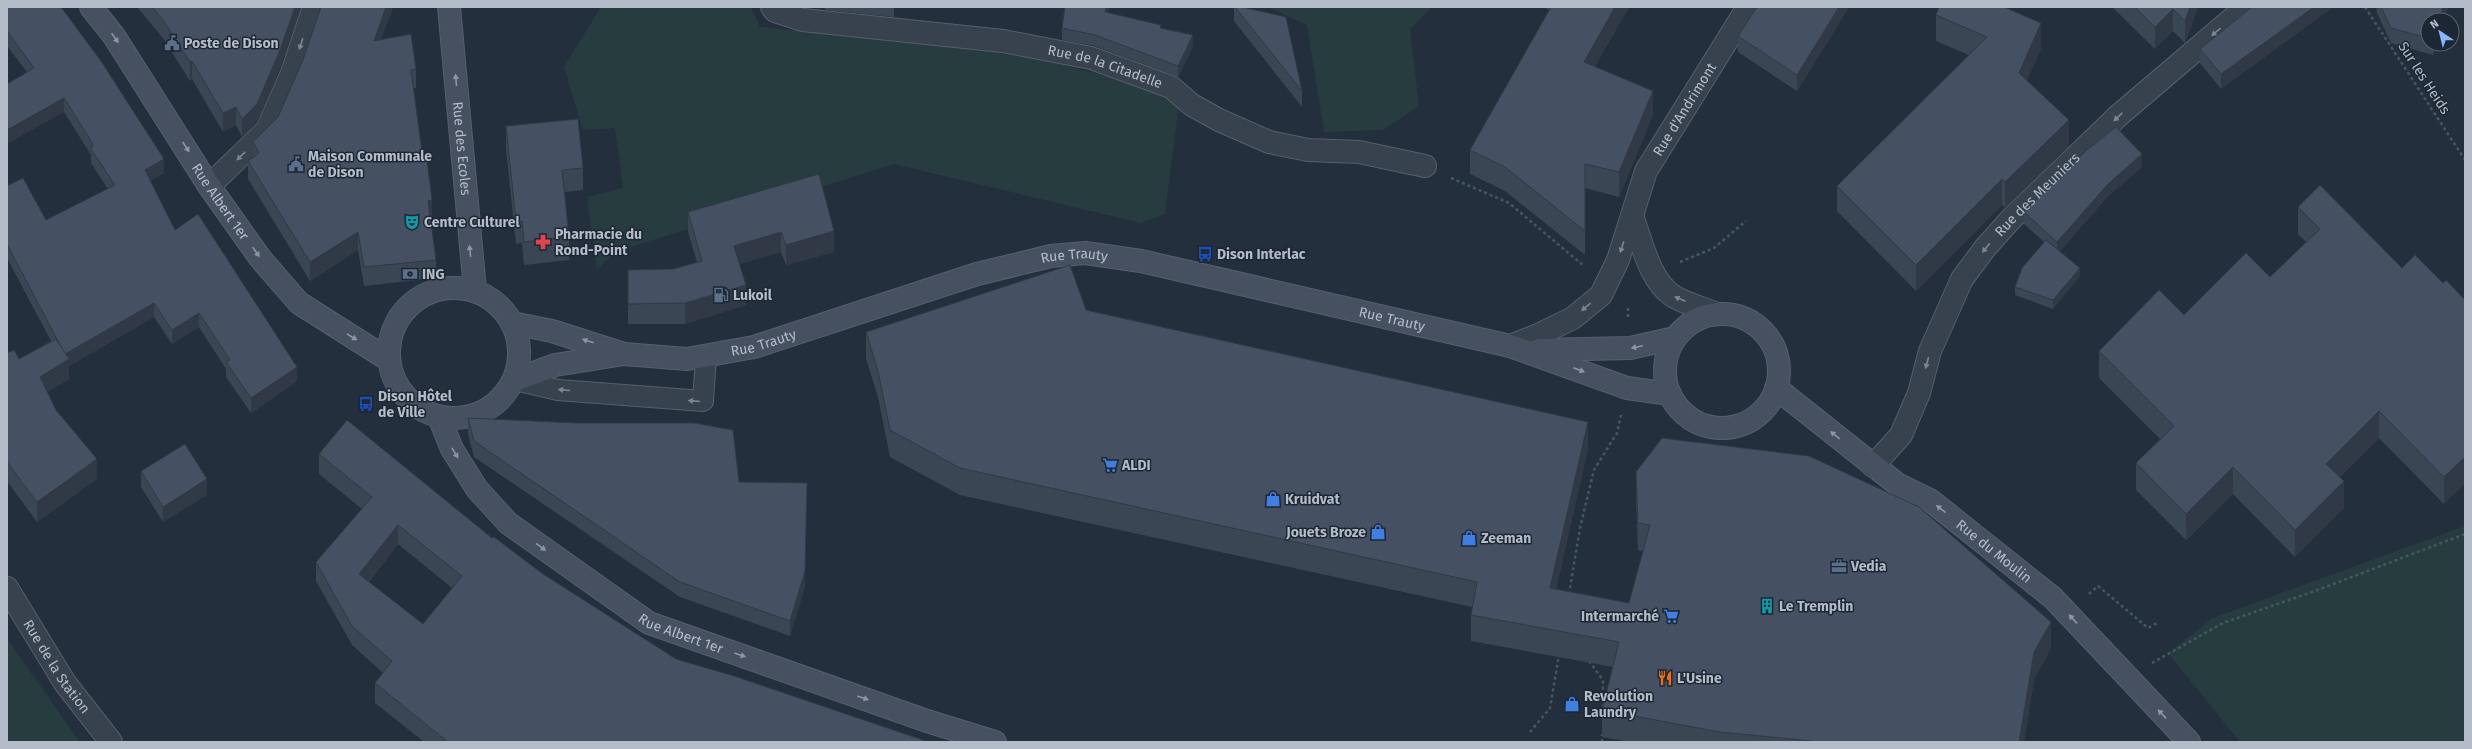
<svg xmlns="http://www.w3.org/2000/svg" width="2472" height="749" font-family="'Fira Sans',sans-serif">
<rect width="100%" height="100%" fill="#242f3e"/>
<g fill="#263c3f">
<polygon points="601,7 751,7 760,27 1000,49 1180,95 1165,214 1141,223 894,164 618,251 597,269 587,197 623,188 615,128 583,130 564,67"/>
<polygon points="1267,7 1432,7 1410,29 1419,106 1383,130 1324,132 1307,25"/>
<polygon points="2465,526 2465,742 2240,742 2168,653 2213,618"/>
<polygon points="7,639 80,742 7,742"/>
</g>
<g fill="none" stroke-linecap="round" stroke-linejoin="round">
<g stroke="#565f6c" stroke-width="22">
<polyline id="service" points="515,380 558,390 703,401 706,357"/>
</g>
<g stroke="#565f6c" stroke-width="24">
<g id="minor">
<path id="s1" d="M772,7L775,11L803,20L1003,41L1091,58L1171,87L1192,105L1219,120L1269,142L1308,150L1359,152L1425,166"/>
<polyline points="209,186 267,130 292,73 314,7"/>
<path id="s2" d="M1873,466L1901,435L1919,393L1930,351L1962,279L1985,248L2011,219L2118,116L2246,7"/>
</g>
</g>
<g stroke="#565f6c" stroke-width="24">
<g id="tertiary">
<path d="M1632,216C1642,242 1649,280 1673,296C1686,304 1703,308 1717,314"/>
<path id="s3" d="M1510,346L1536,336L1573,318L1601,295L1618,260L1646,171L1748,7"/>
<path id="s4" d="M7,588L65,683L111,742"/>
</g>
</g>
<g stroke="#565f6c" stroke-width="24">
<g id="secondary">
<path id="s5" d="M91,7L114,36L209,186L260,258L299,303L389,360"/>
<path id="s6" d="M449,7L475,290"/>
<circle cx="454" cy="353" r="65"/>
<circle cx="1722" cy="371" r="57"/>
<polyline points="512,323 552,331 624,354"/>
<polyline points="1539,350 1630,348 1675,338"/>
<path id="s7" d="M515,380L555,365L624,354L687,359L754,347L977,274L1051,256L1085,253L1141,261L1510,346L1627,388L1670,394"/>
<path id="s8" d="M1776,388L1897,484L1930,500L2053,598L2189,742"/>
<path id="s9" d="M439,417L452,449L477,489L508,523L649,623L927,721L995,742"/>
</g>
</g>
<g stroke="#44595c" stroke-width="2.5" stroke-dasharray="3 3" stroke-linecap="butt">
<polyline points="2365,7 2465,160"/>
<polyline points="1451,178 1509,203 1584,266"/>
<polyline points="1680,262 1714,248 1746,221"/>
<polyline points="1628,308 1628,319"/>
<polyline points="1569,594 1580,528 1594,470 1617,433 1621,415"/>
<polyline points="2089,594 2098,586 2148,628 2157,623"/>
<polyline points="1589,661 1603,680 1603,709"/>
<polyline points="2152,663 2223,623 2315,591 2465,534"/>
<polyline points="1530,732 1550,708 1559,655"/>
<polyline points="1602,742 1602,734"/>
</g>
<use href="#service" stroke="#38414e" stroke-width="20"/>
<use href="#minor" stroke="#38414e" stroke-width="22"/>
<use href="#tertiary" stroke="#38414e" stroke-width="22"/>
<use href="#secondary" stroke="#465061" stroke-width="22"/>
</g>
<g fill="#3b4654" fill-rule="evenodd">
<polygon points="7,7 164,173 150,181 175,230 297,381 251,413 226,377 226,369 199,327 172,344 154,317 69,366 69,379 47,392 56,410 97,479 37,522 7,481 7,353 19,359 51,341 7,258 7,186 46,220 108,189 91,163 91,155 64,112 27,72 7,46"/>
<polygon points="137,7 301,7 280,68 257,123 242,137 236,125 223,132 192,79 190,81 163,38"/>
<polygon points="321,7 393,7 381,39 416,69 416,88 413,88 422,152 432,219 430,219 436,260 436,278 364,286 358,250 310,281 248,179 248,161 253,157 253,142 278,117 303,60"/>
<polygon points="825,7 894,7 894,17 825,10"/>
<polygon points="1065,7 1109,7 1107,13 1161,29 1193,46 1178,77 1095,46 1062,40 1062,28"/>
<polygon points="1234,7 1242,7 1302,91 1302,107 1234,21"/>
<polygon points="1544,7 1629,7 1595,66 1653,115 1619,197 1585,188 1585,255 1505,191 1470,174 1470,150 1549,10"/>
<polygon points="1849,7 1797,91 1738,52 1738,36"/>
<polygon points="2112,7 2198,7 2185,43 2173,31 2155,49"/>
<polygon points="2252,7 2333,7 2221,89 2200,63 2200,49"/>
<polygon points="2376,7 2448,7 2444,20 2428,20 2428,44 2437,44 2433,55 2391,43 2377,13"/>
<polygon points="1936,15 2041,49 2027,80 2069,146 2005,208 2002,205 1916,291 1837,211 1837,186 1969,55 1936,41"/>
<polygon points="506,126 583,168 583,190 565,192 569,237 569,260 524,265 522,243 516,244 506,149"/>
<polygon points="2142,167 2108,196 2060,251 2080,276 2053,309 2015,295 2015,287 2044,242 2024,224 2024,212"/>
<polygon points="819,174 834,252 786,265 781,252 739,264 746,305 685,324 628,324 628,270 673,269 697,262 688,232 688,212"/>
<polygon points="2298,207 2402,268 2443,283 2446,280 2444,504 2379,438 2340,477 2344,508 2295,557 2233,494 2186,540 2136,490 2136,463 2160,439 2099,378 2099,351 2270,277 2306,242 2298,234"/>
<polygon points="1086,310 1588,449 1556,589 1629,603 1643,551 1638,550 1636,498 1636,472 2051,649 2034,679 2024,742 1630,742 1602,737 1602,710 1613,667 1471,641 1471,615 1472,607 960,495 890,457 878,397 866,359 866,332"/>
<polygon points="468,418 739,482 805,586 790,636 680,597 474,457 468,434"/>
<path d="M319,454L492,538L543,574L676,659L929,742H424L375,703V683L383,673L352,645L316,581V562L362,509L319,474ZM398,544L452,588L423,624L369,582Z"/>
<polygon points="141,471 207,495 163,522 141,487"/>
</g>
<g fill="#303945">
<polygon points="295,7 301,7 280,68 257,123 242,137 242,119"/>
<polygon points="386,7 393,7 374,59 374,41"/>
<polygon points="1106,7 1109,7 1105,24 1105,12"/>
<polygon points="1615,7 1629,7 1584,86 1584,62"/>
<polygon points="1839,7 1849,7 1797,91 1797,75"/>
<polygon points="2190,7 2198,7 2185,43 2185,21"/>
<polygon points="2314,7 2333,7 2221,89 2221,74"/>
<polygon points="2443,7 2448,7 2444,20 2439,20"/>
<polygon points="2173,9 2173,31 2155,49 2155,27"/>
<polygon points="2041,23 2041,49 2019,98 2019,73"/>
<polygon points="1193,35 1193,46 1178,77 1178,66"/>
<polygon points="2433,44 2437,44 2433,55"/>
<polygon points="192,61 192,79 190,81 190,62"/>
<polygon points="1653,91 1653,115 1619,197 1619,172"/>
<polygon points="64,98 64,112 7,144 7,130"/>
<polygon points="236,107 236,125 223,132 223,113"/>
<polygon points="2069,120 2069,146 2005,208 2005,182"/>
<polygon points="2142,154 2142,167 2108,196 2057,254 2057,242 2108,184"/>
<polygon points="164,159 164,173 145,184 145,170"/>
<polygon points="2002,179 2002,205 1916,291 1916,265"/>
<polygon points="432,200 432,219 428,219 428,201"/>
<polygon points="834,231 834,252 786,265 786,245"/>
<polygon points="358,232 358,250 310,281 310,262"/>
<polygon points="781,232 781,252 734,266 734,246"/>
<polygon points="2080,268 2080,276 2053,309 2053,300"/>
<polygon points="746,285 746,305 685,324 685,303"/>
<polygon points="154,303 154,317 69,366 69,379 40,397 40,377 65,354"/>
<polygon points="199,313 199,327 172,344 172,330"/>
<polygon points="297,367 297,381 251,413 251,398"/>
<polygon points="2379,411 2379,438 2326,490 2326,464"/>
<polygon points="1588,422 1588,449 1550,614 1550,588"/>
<polygon points="2465,457 2465,484 2444,504 2444,477"/>
<polygon points="97,459 97,479 37,522 37,502"/>
<polygon points="2233,467 2233,494 2186,540 2186,514"/>
<polygon points="207,479 207,495 163,522 163,507"/>
<polygon points="2344,481 2344,508 2295,557 2295,530"/>
<polygon points="807,483 805,586 790,636 790,621"/>
<polygon points="398,525 398,544 359,594 359,574"/>
<polygon points="2051,622 2051,649 2034,679 2024,742 2019,742 2034,652"/>
</g>
<g fill="#455162" stroke="#303945" fill-rule="evenodd">
<polygon points="7,7 61,7 101,61 164,159 145,170 175,230 198,214 297,367 251,398 226,362 230,360 199,313 172,330 154,303 65,354 61,347 7,244 7,186 23,178 46,220 115,185 91,149 93,144 64,98 7,130 7,84 34,68 7,31"/>
<polygon points="152,7 295,7 280,50 257,104 242,119 236,107 223,113 192,61 190,62 163,20"/>
<polygon points="321,7 386,7 374,41 411,34 416,69 411,70 422,152 426,152 432,200 428,201 436,260 364,267 358,232 310,262 248,161 259,153 253,142 278,117 303,60"/>
<polygon points="1065,7 1106,7 1105,12 1161,25 1160,28 1193,35 1178,66 1095,35 1062,28"/>
<polygon points="1235,7 1242,7 1286,17 1302,91"/>
<polygon points="1551,7 1615,7 1584,62 1653,91 1619,172 1585,164 1585,231 1505,167 1470,150"/>
<polygon points="1757,7 1839,7 1797,75 1738,36"/>
<polygon points="1939,7 2004,7 2041,23 2019,73 2069,120 2005,182 2002,179 1916,265 1837,186 1987,37 1936,15"/>
<polygon points="2135,7 2190,7 2185,21 2173,9 2155,27"/>
<polygon points="2252,7 2314,7 2221,74 2200,49"/>
<polygon points="2381,7 2443,7 2439,20 2428,20 2428,38 2391,28"/>
<polygon points="578,119 583,168 562,170 569,237 524,242 522,221 516,222 506,126"/>
<polygon points="2116,127 2142,154 2108,184 2057,242 2024,212 2087,150"/>
<polygon points="819,174 834,231 786,245 781,232 734,246 746,285 685,303 628,304 628,270 673,269 702,261 688,212"/>
<polygon points="2320,185 2402,268 2415,255 2443,283 2446,280 2465,300 2465,457 2444,477 2379,411 2326,464 2344,481 2295,530 2233,467 2186,514 2136,463 2174,426 2099,351 2159,290 2184,315 2246,253 2270,277 2320,229 2298,207"/>
<polygon points="2046,240 2080,268 2053,300 2015,287 2022,268"/>
<polygon points="1070,265 1086,310 1588,422 1550,588 1629,603 1650,525 1638,523 1636,472 1662,438 1809,456 1919,507 2051,622 2034,652 2019,742 1821,742 1720,732 1602,710 1619,642 1471,615 1477,582 960,468 890,430 878,371 866,332"/>
<polygon points="56,339 69,359 40,377 56,410 97,459 37,502 7,462 7,353 14,350 19,359"/>
<polygon points="468,418 576,423 694,423 733,430 739,482 807,483 805,571 790,621 680,582 474,441"/>
<path d="M347,420L492,538L494,537L543,574L676,659L734,676L929,742H448L375,683L392,661L352,626L316,562L372,497L319,454ZM398,525L462,576L423,624L359,574Z"/>
<polygon points="185,444 207,479 163,507 141,471"/>
</g>
<defs><path id="oneway-solid" d="M-6-.8H1V-3.2L6.5 0L1 3.2V.8H-6Z"/></defs>
<g fill="#7c8592">
<use href="#oneway-solid" transform="translate(2216 32) rotate(140)"/>
<use href="#oneway-solid" transform="translate(301 44) rotate(108)"/>
<use href="#oneway-solid" transform="translate(2118 117) rotate(137)"/>
<use href="#oneway-solid" transform="translate(241 156) rotate(136)"/>
<use href="#oneway-solid" transform="translate(1622 247) rotate(108)"/>
<use href="#oneway-solid" transform="translate(1986 248) rotate(129)"/>
<use href="#oneway-solid" transform="translate(1680 299) rotate(-157)"/>
<use href="#oneway-solid" transform="translate(1586 307) rotate(140)"/>
<use href="#oneway-solid" transform="translate(1927 363) rotate(105)"/>
<use href="#oneway-solid" transform="translate(564 390) rotate(-175)"/>
<use href="#oneway-solid" transform="translate(694 401) rotate(-175)"/>
</g>
<g fill="#8e96a5">
<use href="#oneway-solid" transform="translate(115 38) rotate(55)"/>
<use href="#oneway-solid" transform="translate(456 80) rotate(-95)"/>
<use href="#oneway-solid" transform="translate(186 147) rotate(57)"/>
<use href="#oneway-solid" transform="translate(470 251) rotate(-96)"/>
<use href="#oneway-solid" transform="translate(256 252) rotate(55)"/>
<use href="#oneway-solid" transform="translate(352 337) rotate(31)"/>
<use href="#oneway-solid" transform="translate(588 341) rotate(-163)"/>
<use href="#oneway-solid" transform="translate(1637 347) rotate(168)"/>
<use href="#oneway-solid" transform="translate(1579 370) rotate(21)"/>
<use href="#oneway-solid" transform="translate(1835 435) rotate(-141)"/>
<use href="#oneway-solid" transform="translate(455 453) rotate(59)"/>
<use href="#oneway-solid" transform="translate(1941 509) rotate(-142)"/>
<use href="#oneway-solid" transform="translate(541 547) rotate(36)"/>
<use href="#oneway-solid" transform="translate(2073 619) rotate(-133)"/>
<use href="#oneway-solid" transform="translate(740 655) rotate(19)"/>
<use href="#oneway-solid" transform="translate(863 698) rotate(19)"/>
<use href="#oneway-solid" transform="translate(2162 714) rotate(-133)"/>
</g>
<defs>
<g id="civic-bare" transform="scale(1.2)"><path d="M-.6-6.5H3V-4.5H.6V-3L4-1V1h2V6H-6V1h2V-1L-.6-3ZM-1.2 2.5V6h2.4V2.5Z" fill="#5c6f8a" stroke="#1d2633" stroke-width="2.5" paint-order="stroke"/></g>
<g id="theatre-bare" transform="scale(1.2)"><path d="M-5-5.5Q0-4 5-5.5V0Q5 5 0 6Q-5 5-5 0ZM-3.3-2.5H-1v1.5H-3.3ZM1-2.5H3.3v1.5H1ZM-2.8 1Q0 5.5 2.8 1Z" fill="#0f9aa8" stroke="#1d2633" stroke-width="2.5" paint-order="stroke"/></g>
<g id="pharmacy-bare" transform="scale(1.2)"><path d="M-2-6h4v4h4v4h-4v4h-4v-4h-4v-4h4Z" fill="#e0444e" stroke="#1d2633" stroke-width="2.5" paint-order="stroke"/></g>
<g id="bus-bare" transform="scale(1.2)"><path d="M-5-6H5V4H4V6H2V4H-2V6H-4V4H-5ZM-3.5-4V0h7V-4ZM-3.5 1.2v1.5H-2V1.2ZM2 1.2v1.5H3.5V1.2Z" fill="#1a4fb4" stroke="#1d2633" stroke-width="2.5" paint-order="stroke"/></g>
<g id="bank-bare" transform="scale(1.2)"><path d="M-6-4H6V4H-6ZM0-2.3a2.3 2.3 0 1 0 0 4.6a2.3 2.3 0 1 0 0-4.6Z" fill="#5c6f8a" stroke="#1d2633" stroke-width="2.5" paint-order="stroke"/></g>
<g id="fuel-bare" transform="scale(1.2)"><path d="M-5.5-6h7V0h2V4h1.3V-2.5L3-4.5l.8-.8L6-3V5H2.5V1h-1V6h-7ZM-4.2-4.7v3.2H.2V-4.7Z" fill="#5c6f8a" stroke="#1d2633" stroke-width="2.5" paint-order="stroke"/></g>
<g id="supermarket-bare" transform="scale(1.2)"><path d="M-6-5.5h2.5l.6 2H6L4.5 2H-2.5L-4.4-4H-6ZM-1.5 3.2a1.3 1.3 0 1 0 .1 0ZM3 3.2a1.3 1.3 0 1 0 .1 0Z" fill="#3f7fe0" stroke="#1d2633" stroke-width="2.5" paint-order="stroke"/></g>
<g id="shop-bare" transform="scale(1.2)"><path d="M-5-2.5h2.3a2.7 3.5 0 0 1 5.4 0H5L5.5 6h-11ZM-1.5-2.5h3a1.5 2.3 0 0 0-3 0Z" fill="#3f7fe0" stroke="#1d2633" stroke-width="2.5" paint-order="stroke"/></g>
<g id="office-bare" transform="scale(1.2)"><path d="M-6-3h4V-5.5h4V-3h4V5H-6ZM-1-4.5V-3h2v-1.5ZM-6 0V1H6V0Z" fill="#5c6f8a" stroke="#1d2633" stroke-width="2.5" paint-order="stroke"/></g>
<g id="building-bare" transform="scale(1.2)"><path d="M-4-6H4V6H1V3H-1V6H-4ZM-2.5-4.3h1.7v1.8h-1.7ZM.8-4.3h1.7v1.8H.8ZM-2.5-1h1.7V.8h-1.7ZM.8-1h1.7V.8H.8Z" fill="#0f9aa8" stroke="#1d2633" stroke-width="2.5" paint-order="stroke"/></g>
<g id="restaurant-bare" transform="scale(1.2)"><path d="M-5-6h1v4h1v-4h1v4h1v-4h1v5L-1.5 .5V6h-2V.5L-5-1ZM5-6V6H3V1.5H1.5Q1.5-4 5-6Z" fill="#e8710a" stroke="#1d2633" stroke-width="2.5" paint-order="stroke"/></g>
</defs>
<g fill-rule="evenodd">
<use href="#civic-bare" x="172" y="43"/>
<use href="#civic-bare" x="296" y="164"/>
<use href="#theatre-bare" x="412" y="222"/>
<use href="#pharmacy-bare" x="543" y="242"/>
<use href="#bus-bare" x="1205" y="254"/>
<use href="#bank-bare" x="410" y="274"/>
<use href="#fuel-bare" x="721" y="295"/>
<use href="#bus-bare" x="366" y="404"/>
<use href="#supermarket-bare" x="1110" y="465"/>
<use href="#shop-bare" x="1273" y="499"/>
<use href="#shop-bare" x="1378" y="532"/>
<use href="#shop-bare" x="1469" y="538"/>
<use href="#office-bare" x="1839" y="566"/>
<use href="#building-bare" x="1767" y="606"/>
<use href="#supermarket-bare" x="1671" y="616"/>
<use href="#restaurant-bare" x="1665" y="678"/>
<use href="#shop-bare" x="1572" y="704"/>
</g>
<g text-anchor="middle" dominant-baseline="central" stroke-width="3" stroke-linejoin="round" paint-order="stroke">
<g font-size="14" font-weight="bold" fill="#b4bcc9" stroke="#1d2633" text-anchor="start">
<text x="184" y="43">Poste de Dison</text>
<text x="308" y="156">Maison Communale<tspan x="308" dy="16">de Dison</tspan></text>
<text x="424" y="222">Centre Culturel</text>
<text x="555" y="234">Pharmacie du<tspan x="555" dy="16">Rond-Point</tspan></text>
<text x="1217" y="254">Dison Interlac</text>
<text x="422" y="274">ING</text>
<text x="733" y="295">Lukoil</text>
<text x="378" y="396">Dison Hôtel<tspan x="378" dy="16">de Ville</tspan></text>
<text x="1122" y="465">ALDI</text>
<text x="1285" y="499">Kruidvat</text>
<text x="1366" y="532" text-anchor="end">Jouets Broze</text>
<text x="1481" y="538">Zeeman</text>
<text x="1851" y="566">Vedia</text>
<text x="1779" y="606">Le Tremplin</text>
<text x="1659" y="616" text-anchor="end">Intermarché</text>
<text x="1677" y="678">L'Usine</text>
<text x="1584" y="696">Revolution<tspan x="1584" dy="16">Laundry</tspan></text>
</g>
<g font-size="14" fill="#b4bcc9" stroke="#1d2633">
<text stroke="none"><textPath href="#s1" startOffset="341">Rue de la Citadelle</textPath></text>
<text transform="translate(2424 78) rotate(57)">Sur les Heids</text>
<text stroke="none"><textPath href="#s3" startOffset="310">Rue d'Andrimont</textPath></text>
<text stroke="none"><textPath href="#s6" startOffset="142">Rue des Ecoles</textPath></text>
<text stroke="none"><textPath href="#s2" startOffset="323">Rue des Meuniers</textPath></text>
<text stroke="none"><textPath href="#s5" startOffset="234">Rue Albert 1er</textPath></text>
<text stroke="none"><textPath href="#s7" startOffset="578">Rue Trauty</textPath></text>
<text stroke="none"><textPath href="#s7" startOffset="903">Rue Trauty</textPath></text>
<text stroke="none"><textPath href="#s7" startOffset="254">Rue Trauty</textPath></text>
<text stroke="none"><textPath href="#s8" startOffset="273">Rue du Moulin</textPath></text>
<text stroke="none"><textPath href="#s9" startOffset="334">Rue Albert 1er</textPath></text>
<text stroke="none"><textPath href="#s4" startOffset="93">Rue de la Station</textPath></text>
</g>
</g>
<rect width="2472" height="749" fill="none" stroke="#b4bcc9" stroke-width="16"/>
<g transform="translate(2440 32) rotate(325)"><circle r="19" fill="#1d2633" stroke="#59626f"/>
<path d="M0-3L7 15L0 10L-7 15Z" fill="#8ab4f8"/>
<text y="-6" font-size="11" font-weight="bold" text-anchor="middle" fill="#b4bcc9">N</text>
</g>
</svg>
